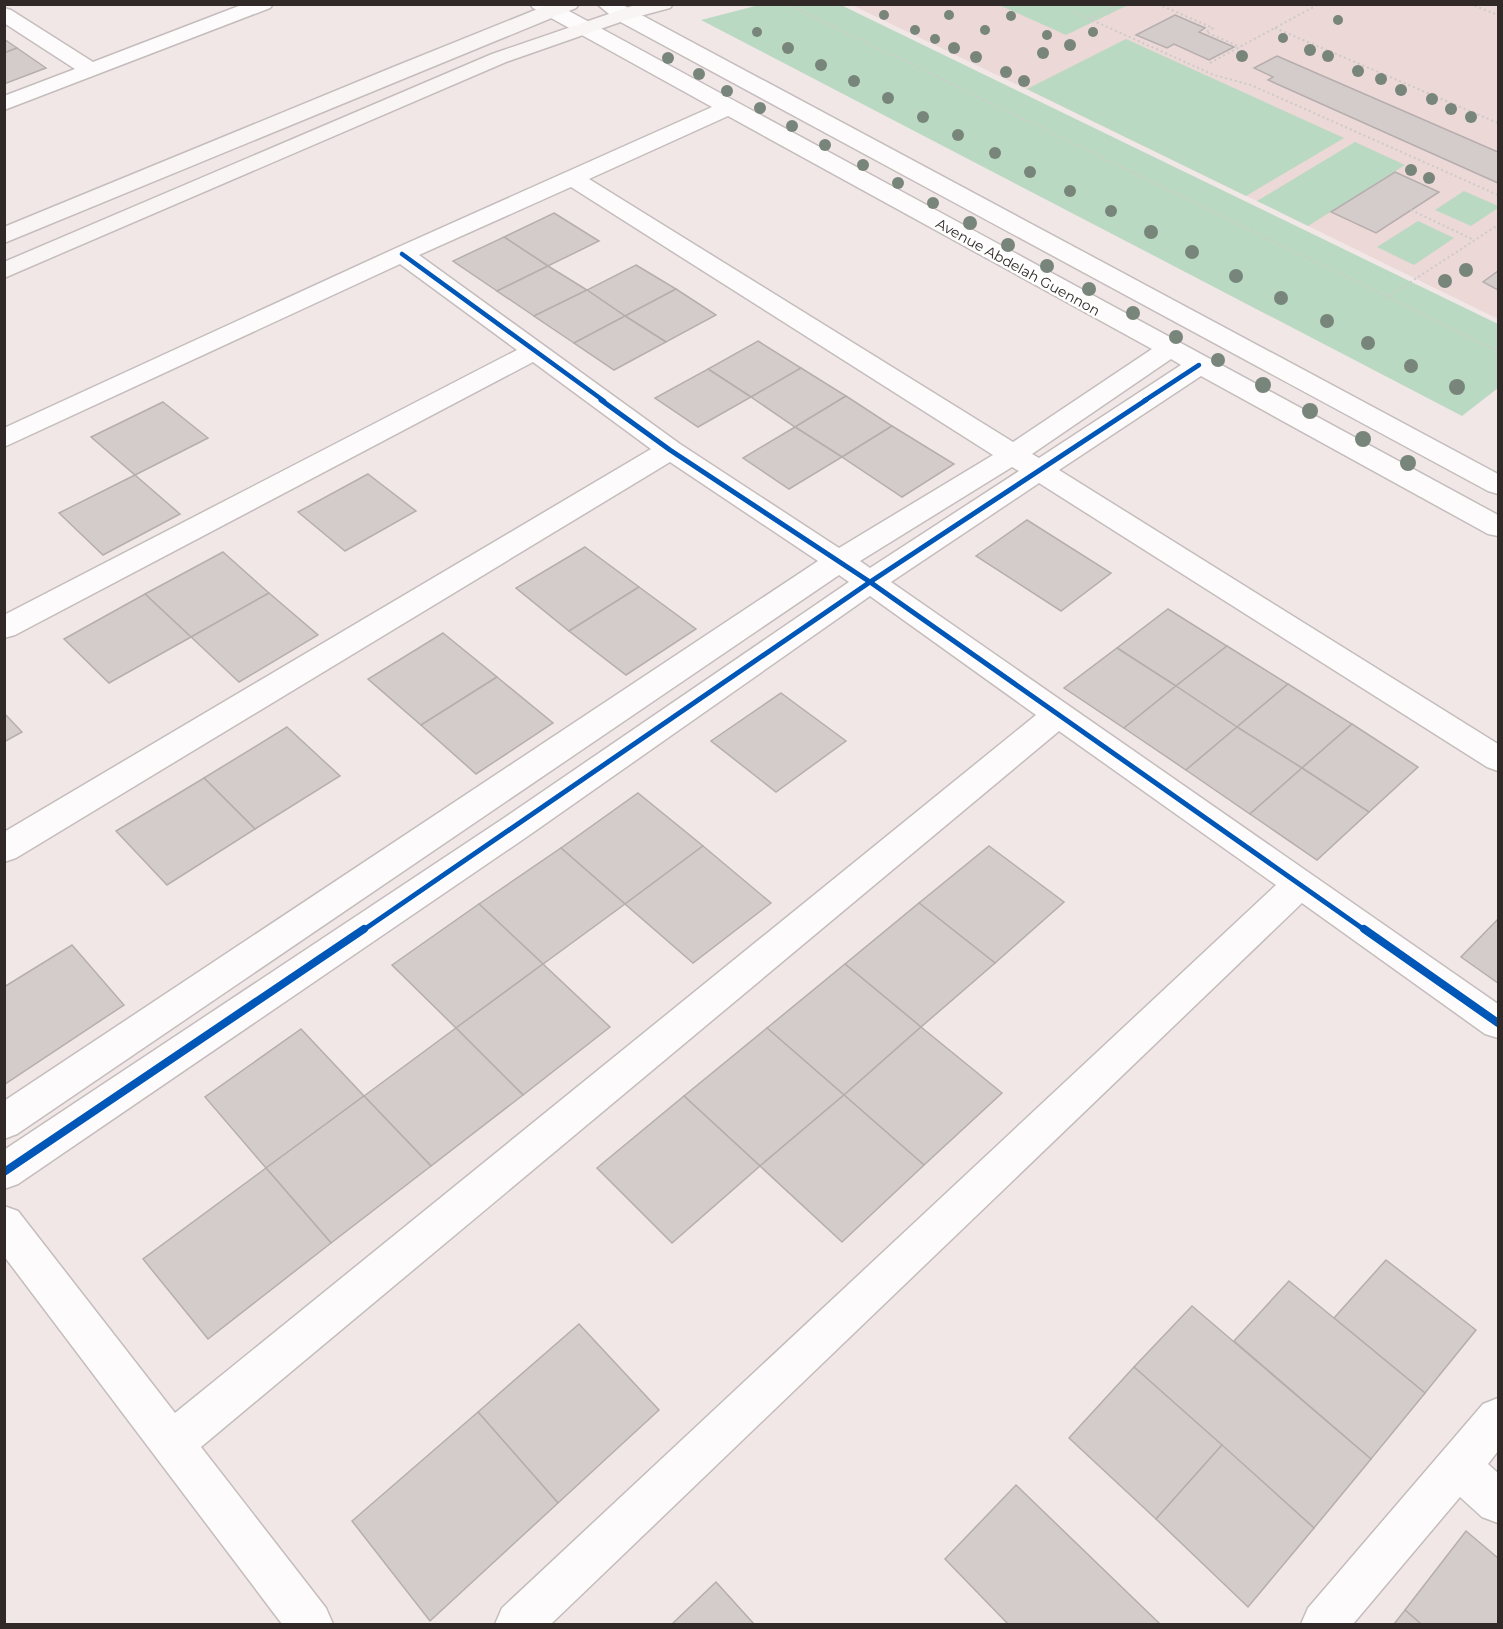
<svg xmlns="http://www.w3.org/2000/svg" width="1503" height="1629" font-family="Montserrat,sans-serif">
<rect width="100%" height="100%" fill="#f2e7e7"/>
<polygon fill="#ebd8d7" points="852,5 1498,5 1498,319 1257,201"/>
<g fill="#bad9c2">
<polygon points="759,5 841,5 1498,324 1498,388 1462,416 701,20"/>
<polygon points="999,5 1128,5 1066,35"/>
<polygon points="1126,39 1344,138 1246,196 1027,89"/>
<polygon points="1355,142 1405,165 1308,226 1257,201"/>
<polygon points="1464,191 1498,206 1498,208 1471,226 1435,210"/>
<polygon points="1418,221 1454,238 1414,265 1377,247"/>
</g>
<g fill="#d4cccb" stroke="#b6aeae" stroke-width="1.5">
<polygon points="1175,15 1205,28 1199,32 1234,47 1209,60 1174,44 1167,48 1136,35"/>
<polygon points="4,39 17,48 4,53"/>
<polygon points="17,48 46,68 4,84 4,53"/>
<polygon points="1277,56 1498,152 1498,183 1268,80 1273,77 1254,68"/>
<polygon points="1395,172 1439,192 1376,233 1331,212"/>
<polygon points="554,213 599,241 548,266 504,237"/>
<polygon points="504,237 548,266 497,291 453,261"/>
<polygon points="636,265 676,289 625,316 587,290"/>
<polygon points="548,266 587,290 534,316 497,291"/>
<polygon points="1498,271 1498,290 1483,282"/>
<polygon points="676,289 716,315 666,342 625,316"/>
<polygon points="587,290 625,316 574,343 534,316"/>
<polygon points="625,316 666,342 614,370 574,343"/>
<polygon points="758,341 801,368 751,397 708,369"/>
<polygon points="801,368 846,396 795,427 751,397"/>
<polygon points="708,369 751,397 698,427 655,398"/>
<polygon points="846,396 892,426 842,457 795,427"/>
<polygon points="163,402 208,438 135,475 91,437"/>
<polygon points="892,426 954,464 902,497 842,457"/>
<polygon points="795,427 842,457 789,489 743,458"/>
<polygon points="368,474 416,511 345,551 298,512"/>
<polygon points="135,475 180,514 103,555 59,513"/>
<polygon points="1027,520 1111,573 1061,611 976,556"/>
<polygon points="585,547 639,587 569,631 516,588"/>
<polygon points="223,552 269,593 191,637 145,594"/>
<polygon points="639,587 696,629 626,675 569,631"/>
<polygon points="269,593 318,635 239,682 191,637"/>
<polygon points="145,594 191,637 109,683 64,639"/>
<polygon points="1168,609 1227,646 1176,686 1117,648"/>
<polygon points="443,633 497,677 421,725 368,679"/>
<polygon points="1227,646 1288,684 1237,727 1176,686"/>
<polygon points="1117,648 1176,686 1124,728 1064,688"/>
<polygon points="497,677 553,723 476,774 421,725"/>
<polygon points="1288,684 1352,724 1302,768 1237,727"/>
<polygon points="1176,686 1237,727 1186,770 1124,728"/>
<polygon points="781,693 846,741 776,792 711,741"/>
<polygon points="4,713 22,732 4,742"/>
<polygon points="1352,724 1418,767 1369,812 1302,768"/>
<polygon points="287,727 340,776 255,829 204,778"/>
<polygon points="1237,727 1302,768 1250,814 1186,770"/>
<polygon points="1302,768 1369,812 1317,860 1250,814"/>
<polygon points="204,778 255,829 167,885 116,831"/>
<polygon points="638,793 703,846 625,904 561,848"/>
<polygon points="703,846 771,903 693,963 625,904"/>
<polygon points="989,846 1064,902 995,963 919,903"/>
<polygon points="561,848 625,904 543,964 479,904"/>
<polygon points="919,903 995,963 921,1027 845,964"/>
<polygon points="479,904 543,964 456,1028 392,965"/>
<polygon points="1498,919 1498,983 1461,957"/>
<polygon points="72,945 124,1005 5,1084 4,987"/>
<polygon points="543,964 610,1027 523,1095 456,1028"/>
<polygon points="845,964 921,1027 844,1095 767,1028"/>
<polygon points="921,1027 1002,1093 924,1165 844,1095"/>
<polygon points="456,1028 523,1095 431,1166 364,1096"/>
<polygon points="767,1028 844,1095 760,1166 684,1096"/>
<polygon points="301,1029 364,1096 266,1168 205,1097"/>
<polygon points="844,1095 924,1165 842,1242 760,1166"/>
<polygon points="364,1096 431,1166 331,1243 266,1168"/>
<polygon points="684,1096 760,1166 672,1243 597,1168"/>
<polygon points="266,1168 331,1243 208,1339 143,1259"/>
<polygon points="1386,1260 1476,1330 1425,1393 1334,1318"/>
<polygon points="1289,1281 1425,1393 1371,1459 1234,1341"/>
<polygon points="1192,1306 1371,1459 1314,1528 1134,1367"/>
<polygon points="579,1324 659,1410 558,1503 478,1412"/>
<polygon points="1134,1367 1222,1445 1156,1519 1069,1438"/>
<polygon points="478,1412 558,1503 430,1621 352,1521"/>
<polygon points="1222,1445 1314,1528 1248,1607 1156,1519"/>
<polygon points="1016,1485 1160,1624 1008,1624 945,1559"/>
<polygon points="1466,1531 1498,1558 1498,1624 1421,1624 1405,1610"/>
<polygon points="716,1582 754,1624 672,1624"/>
<polygon points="1405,1610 1421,1624 1394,1624"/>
</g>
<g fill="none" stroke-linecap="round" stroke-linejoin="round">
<g stroke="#c5bdbd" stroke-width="3">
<g id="street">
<polygon points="244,4 273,4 270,8 4,110 4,96 75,69 4,23 4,8 11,10 93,62"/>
<path d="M530,4H556L1498,515V536L1488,534L1201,376L1059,470L1498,744V771L1487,767L1039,483L891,582L1498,1004V1038L1485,1034L1302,903L551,1624H495L502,1608L1276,885L1059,731L201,1447L326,1608L333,1624H282L4,1256V1206L18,1211L175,1413L1036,715L870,596L528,836L18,1184L4,1189V1150L504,818L849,582L839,575L17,1134L4,1139V1101L818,561L670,462L16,858L4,862V832L651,449L533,362L15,635L4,638V615L517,350L400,264L4,447V428L394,249L712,107L533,8ZM728,116L1152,349L1013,442L589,179ZM571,187L993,455L839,548L680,444L419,255ZM1171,359L1181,365L1039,458L1032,454ZM1012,467L1019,471L870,568L860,561Z"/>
<polygon points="597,4 621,4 1498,474 1498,494 1488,491 615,19"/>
<polygon points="1498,1398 1498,1451 1488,1464 1498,1473 1498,1523 1482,1517 1460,1497 1353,1624 1301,1624 1308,1608 1483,1404"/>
</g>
</g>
<g stroke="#c5bdbd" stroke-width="3">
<g id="secondary">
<polygon points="550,4 579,4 576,8 4,243 4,227 391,68"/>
<polygon points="638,4 673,4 670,8 629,19 506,62 4,278 4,262 492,54"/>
</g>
</g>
<g stroke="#cdcaca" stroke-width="2" stroke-dasharray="2 3" stroke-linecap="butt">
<polyline points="788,4 1498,351"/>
<polyline points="1158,4 1213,28 1206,32 1240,47"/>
<polyline points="1470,4 1498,15"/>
<polyline points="1074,12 1214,75 1251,85 1498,195"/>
<polyline points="1090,19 1119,4"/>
<polyline points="1275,28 1498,123"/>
<polyline points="1210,63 1319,4"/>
<polyline points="1411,210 1474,240"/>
<polyline points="1389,296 1498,225"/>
</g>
<use href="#street" fill="#fdfbfb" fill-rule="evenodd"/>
<use href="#secondary" fill="#faf5f5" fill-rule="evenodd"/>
<g stroke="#fff" stroke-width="7">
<g id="cycleway-far2">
<polyline points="402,254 604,401"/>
<polyline points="1144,401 1199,365"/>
</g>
</g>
<g stroke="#fff" stroke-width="9">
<g id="cycleway-far1">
<polyline points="601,400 670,450 870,582 1366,931"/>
<polyline points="362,931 870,582 1146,400"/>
</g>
</g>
<g stroke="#fff" stroke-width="11">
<g id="cycleway">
<polyline points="1364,929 1498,1023"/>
<polyline points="4,1172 364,929"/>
</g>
</g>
<use href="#cycleway-far2" stroke="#0057b8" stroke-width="4.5"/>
<use href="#cycleway-far1" stroke="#0057b8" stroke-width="5"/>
<use href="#cycleway" stroke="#0057b8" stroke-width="8"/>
</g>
<g fill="#78857a">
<circle cx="884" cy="15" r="5"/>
<circle cx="949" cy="15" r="5"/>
<circle cx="1011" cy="16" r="5"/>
<circle cx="1338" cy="20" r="5"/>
<circle cx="915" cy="30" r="5"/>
<circle cx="985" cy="30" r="5"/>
<circle cx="757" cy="32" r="5"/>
<circle cx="1093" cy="32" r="5"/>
<circle cx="1047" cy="35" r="5"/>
<circle cx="1283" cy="38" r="5"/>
<circle cx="935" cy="39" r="5"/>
<circle cx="1070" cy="45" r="6"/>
<circle cx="788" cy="48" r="6"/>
<circle cx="954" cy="48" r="6"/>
<circle cx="1310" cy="50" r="6"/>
<circle cx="1043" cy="53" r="6"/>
<circle cx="1242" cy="56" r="6"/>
<circle cx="1328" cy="56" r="6"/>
<circle cx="976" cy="57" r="6"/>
<circle cx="668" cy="58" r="6"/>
<circle cx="821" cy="65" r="6"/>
<circle cx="1358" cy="71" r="6"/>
<circle cx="1006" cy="72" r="6"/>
<circle cx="699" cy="74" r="6"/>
<circle cx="1381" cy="79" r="6"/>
<circle cx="854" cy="81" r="6"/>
<circle cx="1024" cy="81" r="6"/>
<circle cx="1401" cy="90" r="6"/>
<circle cx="727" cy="91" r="6"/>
<circle cx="888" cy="98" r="6"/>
<circle cx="1432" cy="99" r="6"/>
<circle cx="760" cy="108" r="6"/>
<circle cx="1451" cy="109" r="6"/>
<circle cx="923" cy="117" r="6"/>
<circle cx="1471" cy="117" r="6"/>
<circle cx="792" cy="126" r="6"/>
<circle cx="958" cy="135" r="6"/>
<circle cx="825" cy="145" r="6"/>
<circle cx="995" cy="153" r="6"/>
<circle cx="863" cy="165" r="6"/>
<circle cx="1411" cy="170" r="6"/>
<circle cx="1030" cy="172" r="6"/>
<circle cx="1429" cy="178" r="6"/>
<circle cx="898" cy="183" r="6"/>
<circle cx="1070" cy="191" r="6"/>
<circle cx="933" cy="203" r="6"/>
<circle cx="1111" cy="211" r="6"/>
<circle cx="970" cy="223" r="7"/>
<circle cx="1151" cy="232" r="7"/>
<circle cx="1008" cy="245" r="7"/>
<circle cx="1192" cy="252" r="7"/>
<circle cx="1047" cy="266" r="7"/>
<circle cx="1466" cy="270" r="7"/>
<circle cx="1236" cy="276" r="7"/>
<circle cx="1445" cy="281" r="7"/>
<circle cx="1089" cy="289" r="7"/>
<circle cx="1281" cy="298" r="7"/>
<circle cx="1133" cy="313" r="7"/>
<circle cx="1327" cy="321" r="7"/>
<circle cx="1176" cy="337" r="7"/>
<circle cx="1368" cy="343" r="7"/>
<circle cx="1218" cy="360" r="7"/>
<circle cx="1411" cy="366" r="7"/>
<circle cx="1263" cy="385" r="8"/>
<circle cx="1457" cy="387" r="8"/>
<circle cx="1310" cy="411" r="8"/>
<circle cx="1363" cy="439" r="8"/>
<circle cx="1408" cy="463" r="8"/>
</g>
<g text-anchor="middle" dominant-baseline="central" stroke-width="5" stroke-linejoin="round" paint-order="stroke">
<g font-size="14" fill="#302928" stroke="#fff">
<text transform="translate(1018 267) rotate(29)">Avenue Abdelah Guennon</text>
</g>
</g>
<rect width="1503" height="1629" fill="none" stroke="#302928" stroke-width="12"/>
</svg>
